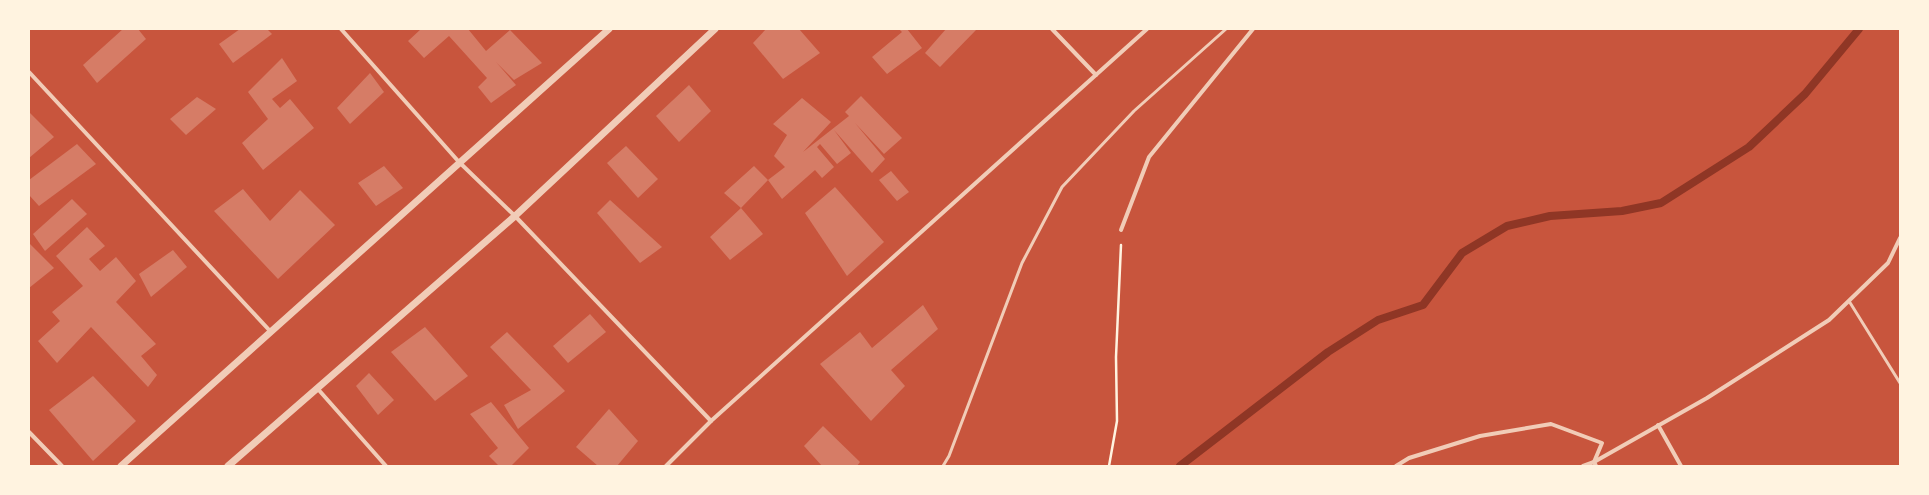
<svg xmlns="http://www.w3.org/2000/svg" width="1929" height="495" font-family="Roboto,sans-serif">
<rect width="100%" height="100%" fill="#c8553d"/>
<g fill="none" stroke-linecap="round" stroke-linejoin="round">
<polyline stroke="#8f3625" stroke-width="8" points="1180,466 1328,352 1378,320 1423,305 1462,253 1507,226 1550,216 1622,211 1661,203 1749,147 1805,94 1859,29"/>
</g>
<g fill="#d67c66">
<polygon points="123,29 138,29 146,39 97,83 83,65"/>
<polygon points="240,29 267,29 272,34 233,63 219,44"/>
<polygon points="421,29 468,29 486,51 510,30 542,63 514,80 496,62 516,85 491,103 478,87 487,78 449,36 424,58 408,41"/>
<polygon points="766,29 799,29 820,53 783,79 753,43"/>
<polygon points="899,29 907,29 922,48 887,74 872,57 902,32"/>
<polygon points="946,29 977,29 940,67 925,53"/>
<polygon points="282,58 297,81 272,99 280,108 290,99 314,128 263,170 242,143 268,119 248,92"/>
<polygon points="370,73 384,92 350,124 337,108"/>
<polygon points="689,85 711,111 679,142 656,116"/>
<polygon points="861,96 902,138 884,154 855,123 885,159 872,173 834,130 851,153 837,164 820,144 817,147 834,167 822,178 815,170 782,199 768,180 741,208 763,234 730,260 710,237 741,208 724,193 754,166 768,180 785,167 774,156 787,135 773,124 802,98 831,122 803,152 849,116 845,112"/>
<polygon points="197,97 216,109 186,135 170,119"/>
<polygon points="29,112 54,137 29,158"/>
<polygon points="77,144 96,164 39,206 29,195 29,180"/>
<polygon points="626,146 658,179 638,198 607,163"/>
<polygon points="384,166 403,188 376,206 358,183"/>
<polygon points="891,171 909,192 897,201 879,180"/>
<polygon points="835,187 884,242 847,276 805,213"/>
<polygon points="243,189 270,221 300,190 335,225 278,279 214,211"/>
<polygon points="72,199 87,214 45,251 33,234"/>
<polygon points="610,200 662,247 640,263 597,213"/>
<polygon points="87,227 105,246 89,259 100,271 116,257 136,281 116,302 156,344 141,356 157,375 148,387 91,327 57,363 38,341 60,321 52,312 83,286 56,256"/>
<polygon points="29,243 54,268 29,288"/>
<polygon points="173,250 187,267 151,297 139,274"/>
<polygon points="923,305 938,329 891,370 905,386 871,421 820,364 860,332 872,348"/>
<polygon points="590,314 606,332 568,363 553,346"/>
<polygon points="425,327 468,376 435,401 391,352"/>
<polygon points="507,332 565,391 518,429 504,405 531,390 490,347"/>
<polygon points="369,373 394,400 378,415 356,386"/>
<polygon points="93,376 136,421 93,461 49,410"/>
<polygon points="491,402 529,448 511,466 499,466 489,456 498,448 470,414"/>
<polygon points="609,409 638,441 617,466 598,466 576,447"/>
<polygon points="823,426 860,462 857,466 822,466 804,446"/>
</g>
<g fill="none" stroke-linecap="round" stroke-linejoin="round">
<polyline stroke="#fff3e0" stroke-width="2.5" points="1109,466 1117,421 1116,357 1121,245"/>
<g stroke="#f1ccb7" stroke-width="3">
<polyline points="1849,301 1900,383"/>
<polyline points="943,466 949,456 1022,263 1062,187 1134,111 1226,29"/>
</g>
<g stroke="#f1ccb7" stroke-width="4">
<polyline points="341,29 459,162 515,216 711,421"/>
<polyline points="1052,29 1096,75"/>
<polyline points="29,72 271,332"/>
<polyline points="1121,230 1149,157 1253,29"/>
<polyline points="317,388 386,466"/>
<polyline points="1658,425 1681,466"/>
<polyline points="29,432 62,466"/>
<polyline points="666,466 711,421 1147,29"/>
<polyline points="1396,466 1409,458 1480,436 1551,424 1602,443 1594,462 1596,466"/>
<polyline points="1583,466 1594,462 1707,398 1829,320 1888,263 1900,238"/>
</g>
<g stroke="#f1ccb7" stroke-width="7">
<polyline points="121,466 609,29"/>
<polyline points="228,466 515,216 715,29"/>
</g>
</g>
<rect width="1929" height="495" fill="none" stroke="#fff3e0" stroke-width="60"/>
</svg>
